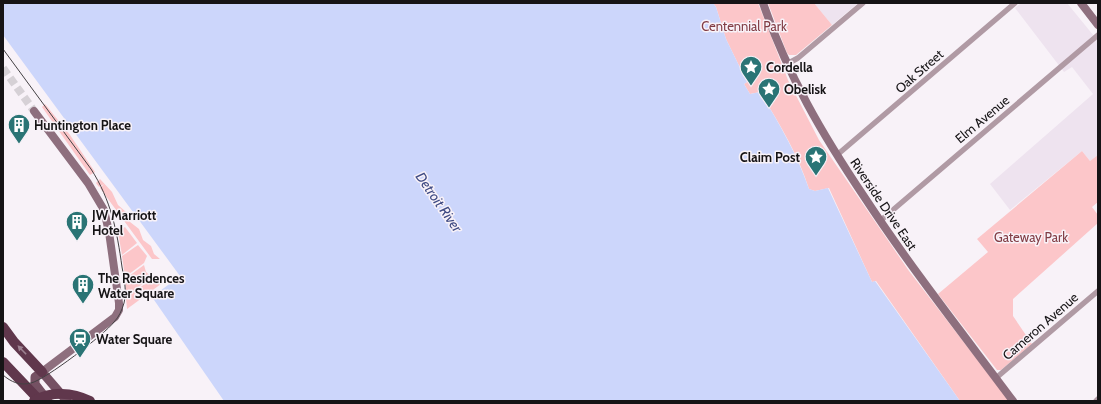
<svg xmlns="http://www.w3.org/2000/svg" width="1101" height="404" font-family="Cabin,sans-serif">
<rect width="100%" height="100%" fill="#f8f2f8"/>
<g fill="#eee3ef">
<polygon points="814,3 858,3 832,25"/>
<polygon points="1021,3 1067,3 1098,41 1098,155 1090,161 1082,151 1010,210 990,184 1093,94 1072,67 1064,72 1015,8"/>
</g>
<g fill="#fcc6c9">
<path d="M713,3H758L788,80L819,140L909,271L1009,401H960L876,281L872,282L829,188L815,191L809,189C798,154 779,123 760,92L750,94L744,84L747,82L726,39L716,7Z"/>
<polygon points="768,3 814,3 832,25 796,55 789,55 787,53"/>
<polygon points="45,104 70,135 95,172 90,175 42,107"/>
<polygon points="1082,151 1090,161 1098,155 1098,202 1092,207 1098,215 1098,223 1013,299 1013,316 1032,344 1001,370 997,370 938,294 988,252 977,239"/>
<polygon points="100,179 112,192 118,205 126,212 130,222 139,229 143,240 151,246 154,254 160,259 152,259 100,188 104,184 99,187 96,183"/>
<polygon points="125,227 137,243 122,255 118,232"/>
<polygon points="138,245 147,256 144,263 125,277 122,256"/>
<polygon points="144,265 146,272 152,277 126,296 125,279"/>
<polygon points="162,276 165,281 127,309 126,298 154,277"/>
</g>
<path fill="#ccd6fb" d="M3,3H713L716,7L726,39L747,82L744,84L750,94L760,92C779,123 797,154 809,189L815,191L828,188L872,282L875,281L960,401H224L152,297L180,276L3,35Z"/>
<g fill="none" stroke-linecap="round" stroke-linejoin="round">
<polyline stroke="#d6d1d6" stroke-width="8" stroke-dasharray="8 4" stroke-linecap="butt" points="3,68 34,111"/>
<g stroke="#b09aa4" stroke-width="5.5">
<polyline points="787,64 798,58 863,3"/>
<polyline points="837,155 1015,3"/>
<polyline points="880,221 1098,35"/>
<polyline points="996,378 1098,291"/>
<polyline points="1096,401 1098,399"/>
</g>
<g stroke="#8e6f7e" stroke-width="8">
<path d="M763,3C788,76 822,134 865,198C911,268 963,334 1013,401"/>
<polyline points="1081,3 1098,25"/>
<polyline points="34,111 88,183 104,210 109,232 119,303 119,310 115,317 42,372"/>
</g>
<polyline stroke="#755163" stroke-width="9" points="48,401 35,384 35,377 42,372 67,401"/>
<g stroke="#60374c" stroke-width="10">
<polyline points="3,327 14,342 42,372"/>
<polyline points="3,362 40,401"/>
</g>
<path stroke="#444144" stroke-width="1" d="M3,49L91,169C111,200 117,231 122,267C124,278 127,291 124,303C122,310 119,317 114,322C105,334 45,380 31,383C20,386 11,382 3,375"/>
<path stroke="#60374c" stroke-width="10" d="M34,401C51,391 72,392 90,401"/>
</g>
<defs><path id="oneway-solid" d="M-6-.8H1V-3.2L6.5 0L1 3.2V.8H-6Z"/></defs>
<use fill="#9d8291" href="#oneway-solid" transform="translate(22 350) rotate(-134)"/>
<defs>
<g id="sight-pin" transform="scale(1.15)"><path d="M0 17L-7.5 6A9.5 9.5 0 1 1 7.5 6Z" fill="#2a7475" stroke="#f8f2f8"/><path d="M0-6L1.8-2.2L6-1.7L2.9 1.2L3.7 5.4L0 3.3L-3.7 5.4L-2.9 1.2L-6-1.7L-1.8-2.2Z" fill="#fff"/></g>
<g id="building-pin" transform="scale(1.15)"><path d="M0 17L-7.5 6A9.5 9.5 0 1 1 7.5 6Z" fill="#2a7475" stroke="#f8f2f8"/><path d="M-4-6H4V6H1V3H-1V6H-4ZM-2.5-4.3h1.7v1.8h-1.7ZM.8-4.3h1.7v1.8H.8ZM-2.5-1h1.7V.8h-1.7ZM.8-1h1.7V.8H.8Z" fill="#fff"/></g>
<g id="station-pin" transform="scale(1.15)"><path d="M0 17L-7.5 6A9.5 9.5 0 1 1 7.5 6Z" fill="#2a7475" stroke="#f8f2f8"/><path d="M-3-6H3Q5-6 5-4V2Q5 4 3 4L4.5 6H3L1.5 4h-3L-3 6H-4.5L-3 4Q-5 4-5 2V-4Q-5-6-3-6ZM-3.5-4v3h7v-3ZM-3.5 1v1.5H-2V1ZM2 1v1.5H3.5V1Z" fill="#fff"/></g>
</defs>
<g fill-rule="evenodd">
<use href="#sight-pin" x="751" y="67"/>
<use href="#sight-pin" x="769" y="89"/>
<use href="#building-pin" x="19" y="125"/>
<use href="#sight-pin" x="816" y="157"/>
<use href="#building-pin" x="77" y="222"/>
<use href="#building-pin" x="83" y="285"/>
<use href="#station-pin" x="80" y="339"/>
</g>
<g text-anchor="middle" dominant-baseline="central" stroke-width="3" stroke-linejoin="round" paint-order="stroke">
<g font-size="13" fill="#823d45" stroke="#f8f2f8">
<text x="744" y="26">Centennial Park</text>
<text x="1031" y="237">Gateway Park</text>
</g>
<g font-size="13" font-weight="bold" fill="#161416" stroke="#f8f2f8" text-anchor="start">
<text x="766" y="67">Cordella</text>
<text x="784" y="89">Obelisk</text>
<text x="34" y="125">Huntington Place</text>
<text x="800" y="157" text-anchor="end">Claim Post</text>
<text x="92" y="215">JW Marriott<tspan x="92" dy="15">Hotel</tspan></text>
<text x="98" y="278">The Residences<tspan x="98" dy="15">Water Square</tspan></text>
<text x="96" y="339">Water Square</text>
</g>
<g font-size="13" fill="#161416" stroke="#f8f2f8">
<text transform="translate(919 71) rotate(-41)">Oak Street</text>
<text transform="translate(982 119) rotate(-40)">Elm Avenue</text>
<text transform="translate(884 204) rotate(56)">Riverside Drive East</text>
<text transform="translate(1040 326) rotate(-41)">Cameron Avenue</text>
</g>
<g font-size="14" font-style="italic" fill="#3e4a83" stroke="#f8f2f8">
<text transform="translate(439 202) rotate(55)">Detroit River</text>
</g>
</g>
<rect width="1101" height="404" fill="none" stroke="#161416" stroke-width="8"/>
</svg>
